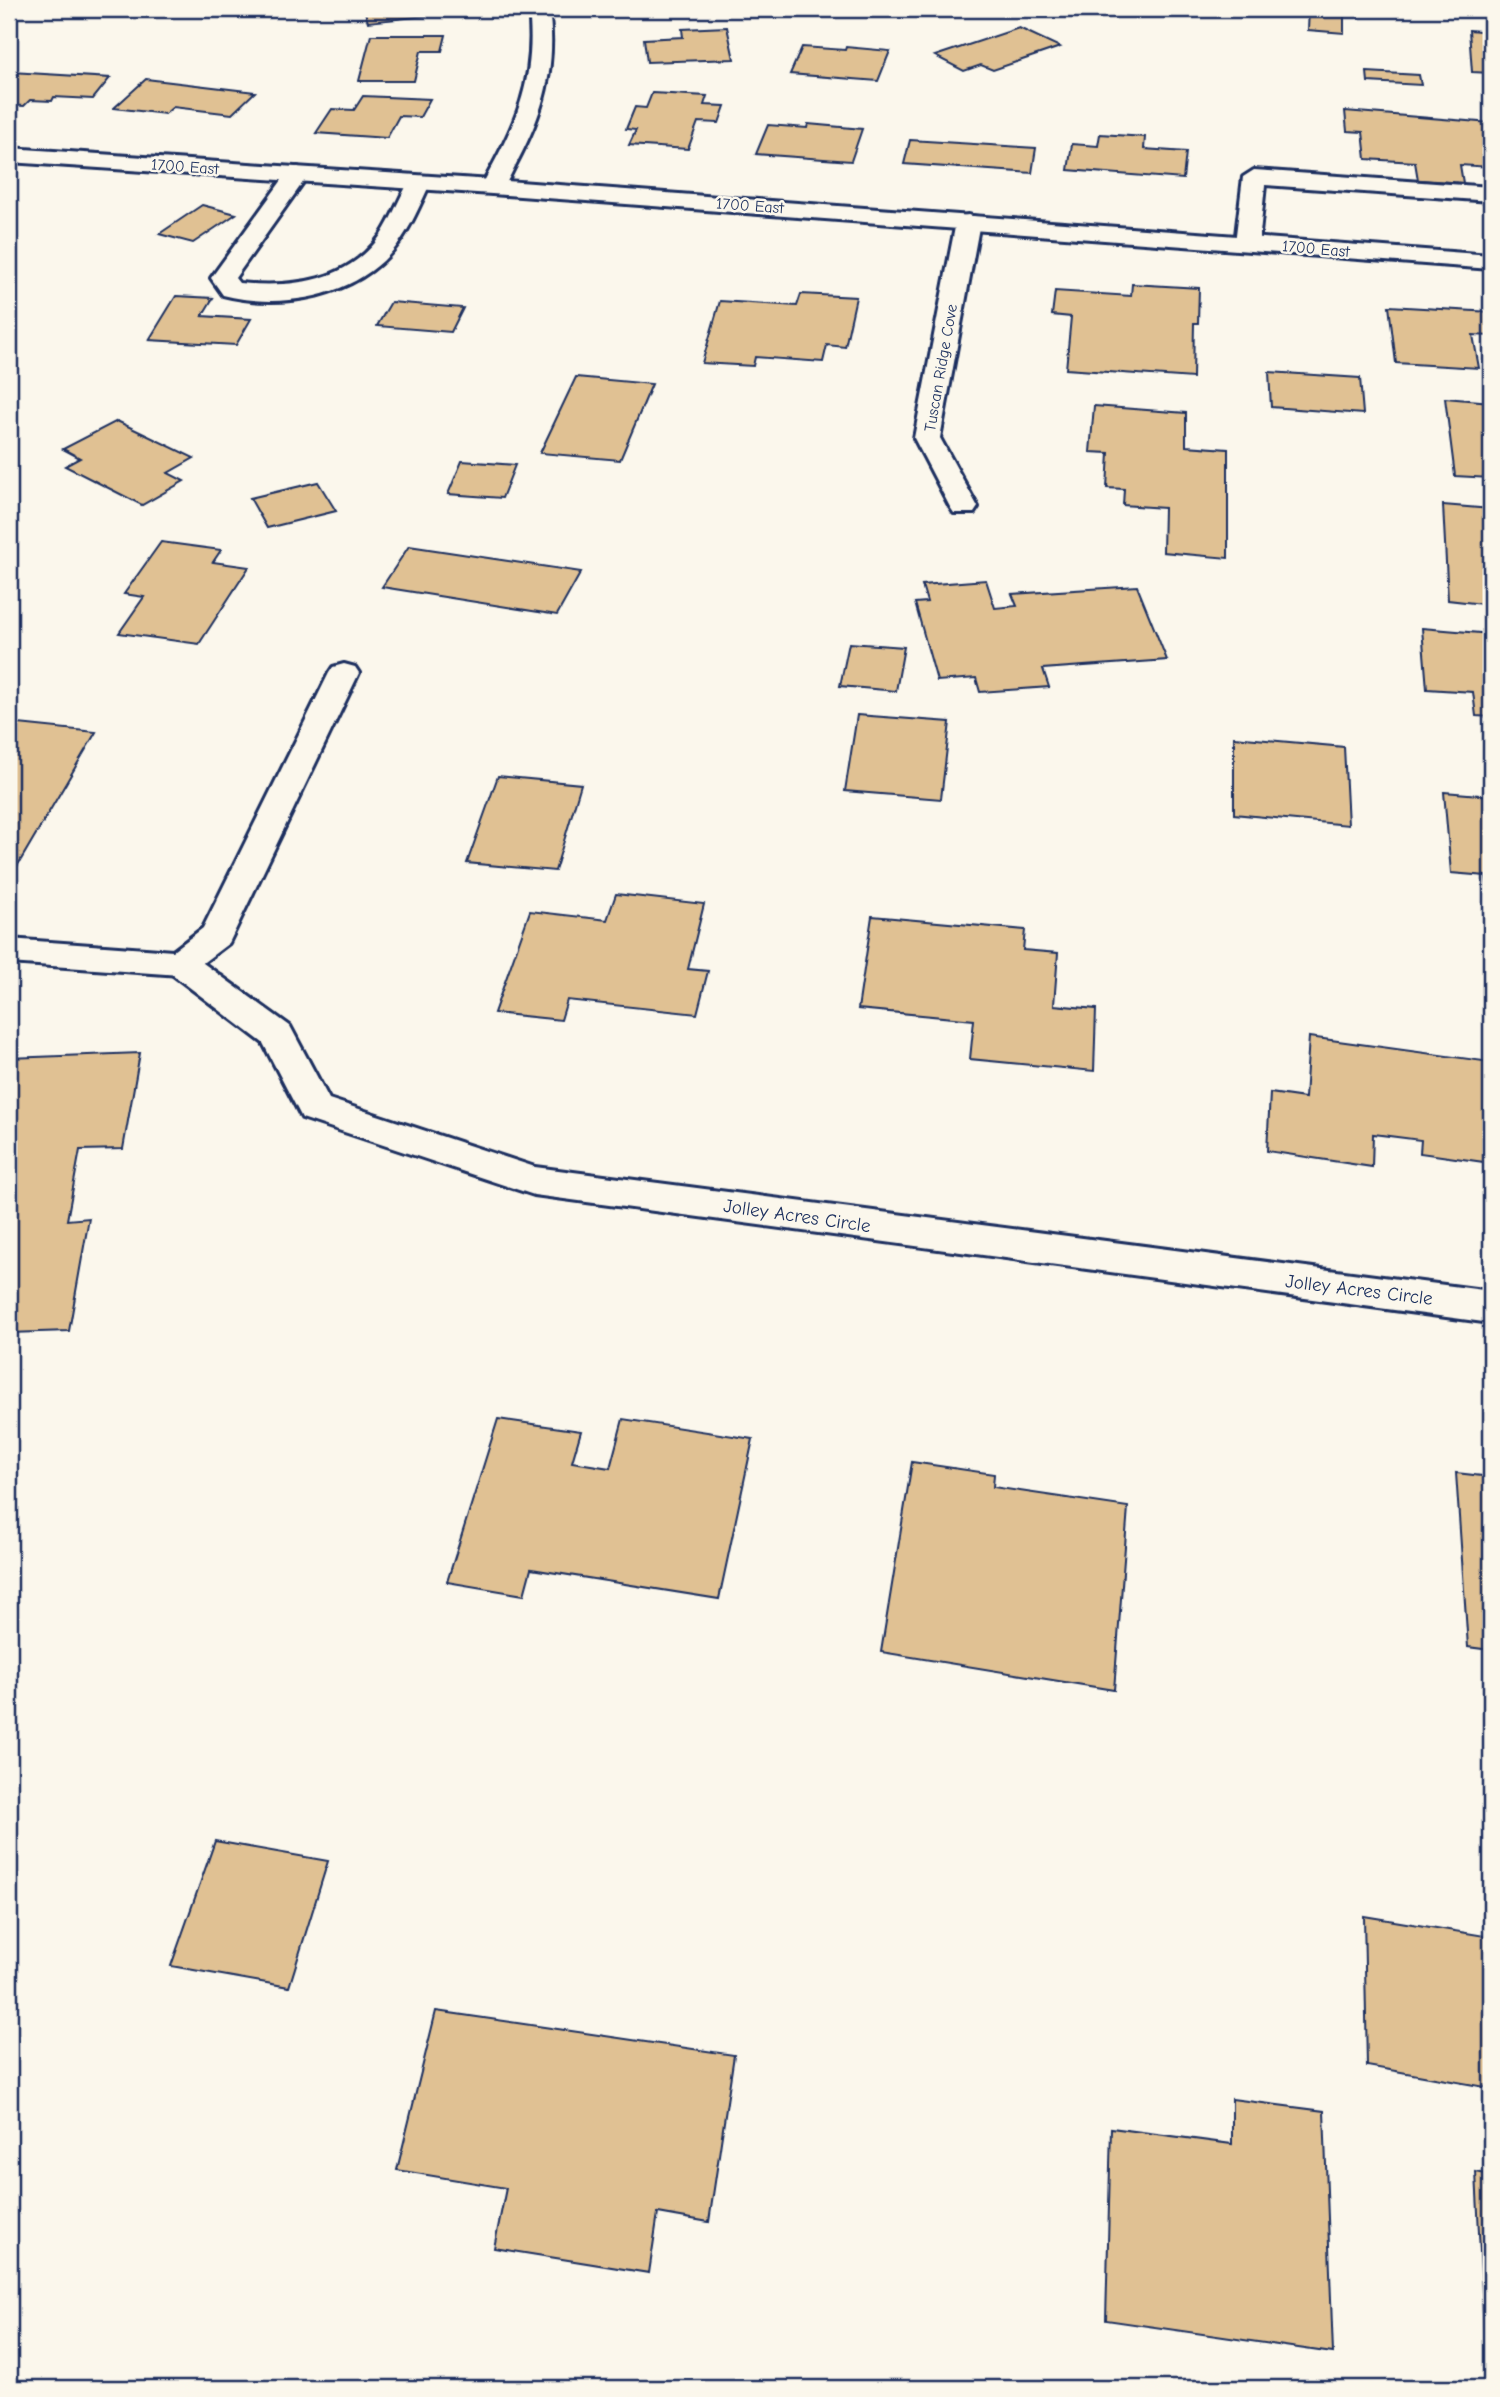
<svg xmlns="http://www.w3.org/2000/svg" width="1500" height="2397" font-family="'Comic Neue',sans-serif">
<rect width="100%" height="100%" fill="#fbf7ec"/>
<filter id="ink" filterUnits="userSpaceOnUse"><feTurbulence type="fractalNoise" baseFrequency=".0143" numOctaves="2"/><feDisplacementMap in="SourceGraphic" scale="14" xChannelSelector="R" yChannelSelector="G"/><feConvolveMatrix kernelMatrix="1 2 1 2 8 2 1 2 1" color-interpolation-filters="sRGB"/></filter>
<g filter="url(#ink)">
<g fill="#e0c193" stroke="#1b2f5e" stroke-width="2">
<polygon points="364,9 425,9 427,16 368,22"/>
<polygon points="1309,9 1344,9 1344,33 1308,30"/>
<polygon points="727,27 734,59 647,62 644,39 683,37 682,29"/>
<polygon points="1019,28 1060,47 993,70 981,65 964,71 935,56"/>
<polygon points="1469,30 1491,32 1491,73 1472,72"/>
<polygon points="371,35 446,35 442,51 421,51 414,81 359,81"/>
<polygon points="802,47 845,50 846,47 890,51 878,81 790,74"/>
<polygon points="11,72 110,78 93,99 54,97 52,101 30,100 24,106 9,105"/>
<polygon points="1367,72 1419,75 1421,85 1368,82"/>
<polygon points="146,79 255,92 232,114 173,107 165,114 114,108"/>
<polygon points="652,93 707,96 704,105 725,106 719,123 698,122 688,149 629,145 636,130 626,129 635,107 646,108"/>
<polygon points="363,96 430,99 420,117 399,116 387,138 316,133 332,109 354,110"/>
<polygon points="1345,111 1491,123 1491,167 1460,165 1463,183 1418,180 1415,162 1366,159 1363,132 1347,131"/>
<polygon points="808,124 862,129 851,161 756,154 768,125 807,128"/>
<polygon points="1100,134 1145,137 1144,149 1186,152 1183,179 1068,170 1072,144 1098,146"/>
<polygon points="910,140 1036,148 1032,173 904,164"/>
<polygon points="202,205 236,214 193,243 159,234"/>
<polygon points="1132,284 1199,288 1198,323 1194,323 1193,378 1066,369 1071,317 1052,315 1055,291 1131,296"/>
<polygon points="801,294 856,297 845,347 827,345 823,362 755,357 753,366 702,363 720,301 797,306"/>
<polygon points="176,296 213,298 202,316 251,319 236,345 149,340"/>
<polygon points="391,302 463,308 451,332 377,326"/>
<polygon points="1389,306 1491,312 1491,336 1473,335 1479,368 1396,363"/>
<polygon points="1269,372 1360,378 1363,414 1271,407"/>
<polygon points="576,377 652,384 620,460 540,453"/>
<polygon points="1445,398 1491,402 1491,478 1455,476"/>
<polygon points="1094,406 1186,413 1186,446 1228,449 1228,558 1163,552 1164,508 1123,505 1124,489 1107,488 1109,453 1090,452"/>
<polygon points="117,421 194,458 168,473 184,481 142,505 65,466 80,458 63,449"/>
<polygon points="462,461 515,465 502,498 448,494"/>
<polygon points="318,482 336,511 267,528 250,498"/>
<polygon points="1443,505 1491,509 1491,605 1448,600"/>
<polygon points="161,542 221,550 213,562 249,567 199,644 119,633 144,597 124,594"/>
<polygon points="409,546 581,572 557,615 382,587"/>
<polygon points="986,580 995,608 1017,606 1012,594 1137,586 1167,660 1043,669 1049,687 980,692 976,678 937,681 915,603 927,602 922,585"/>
<polygon points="1422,628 1491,634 1491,717 1476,716 1473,692 1427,689"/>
<polygon points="849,643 904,647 896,691 840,686"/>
<polygon points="857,715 950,722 941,799 845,791"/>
<polygon points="9,723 96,732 9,880"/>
<polygon points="1234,737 1344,747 1348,825 1234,814"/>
<polygon points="498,776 581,784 555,871 467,863"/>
<polygon points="1444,792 1491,796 1491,904 1489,904 1486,876 1451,873"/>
<polygon points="616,894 704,904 688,969 708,971 697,1014 567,1000 561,1020 494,1013 530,911 607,920"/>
<polygon points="872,916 1025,930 1023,950 1058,953 1054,1005 1096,1009 1094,1071 970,1059 974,1020 858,1009"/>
<polygon points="1309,1037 1491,1062 1491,1163 1420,1153 1421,1140 1373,1134 1372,1167 1267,1151 1270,1093 1305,1098"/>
<polygon points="140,1053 123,1149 80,1150 67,1220 89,1218 69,1331 9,1333 9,1058"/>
<polygon points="498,1419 581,1431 572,1462 610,1468 623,1419 753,1439 719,1599 531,1569 524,1595 447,1582"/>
<polygon points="912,1462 994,1474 993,1487 1128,1507 1114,1690 881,1652"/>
<polygon points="1456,1473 1491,1477 1491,1650 1468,1647"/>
<polygon points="215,1841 328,1861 289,1987 171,1966"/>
<polygon points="1364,1916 1491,1937 1491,2088 1367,2066"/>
<polygon points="436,2011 734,2055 709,2222 658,2213 649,2273 494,2248 506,2188 397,2170"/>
<polygon points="1232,2099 1324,2111 1333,2353 1106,2320 1111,2128 1232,2144"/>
<polygon points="1476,2172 1491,2175 1491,2376 1486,2375"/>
</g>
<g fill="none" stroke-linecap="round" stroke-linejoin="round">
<g stroke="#1b2f5e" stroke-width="6">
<g id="service">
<path d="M298,167L309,174L235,278L239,283C293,288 348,282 381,235C393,217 400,195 412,177H428L431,182C420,204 411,228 395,248C356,297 283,310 223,295L211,278L290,169Z"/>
<polygon points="1254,170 1491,187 1491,201 1265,185 1259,243 1255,248 1239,248 1235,243 1243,177"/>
<polygon points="344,664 355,667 359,673 229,943 192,971 180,975 9,963 9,939 173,951 203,928 329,673 333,667"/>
</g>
</g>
<g stroke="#1b2f5e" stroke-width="6">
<g id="minor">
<path d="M529,9H549C557,68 543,114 515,166C509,177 505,191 492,194L481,187C515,125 537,82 529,9Z"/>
<polygon points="968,215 976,217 980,222 940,438 978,507 974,513 954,513 950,507 914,438 956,222 960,217"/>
<polygon points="180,951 192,955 290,1026 329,1099 535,1167 1491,1291 1491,1323 534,1195 302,1118 263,1043 168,971 163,963 168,955"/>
</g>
</g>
<g stroke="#1b2f5e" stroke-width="6">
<polygon id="secondary" points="9,148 492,180 1491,255 1491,269 492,194 9,162"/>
</g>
<use href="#service" fill="#fbf7ec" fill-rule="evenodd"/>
<use href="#minor" fill="#fbf7ec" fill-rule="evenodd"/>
<use href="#secondary" fill="#fbf7ec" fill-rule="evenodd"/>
</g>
</g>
<g text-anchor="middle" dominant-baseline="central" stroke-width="5" stroke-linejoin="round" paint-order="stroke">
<g font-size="16" fill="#1b2f5e" stroke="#fbf7ec">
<text transform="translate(185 167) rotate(4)">1700 East</text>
<text transform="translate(750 206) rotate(4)">1700 East</text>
<text transform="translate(1316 249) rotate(5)">1700 East</text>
<text transform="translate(941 368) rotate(-80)">Tuscan Ridge Cove</text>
</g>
<g font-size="19" fill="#1b2f5e" stroke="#fbf7ec">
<text transform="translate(797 1216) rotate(8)">Jolley Acres Circle</text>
<text transform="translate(1359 1290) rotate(7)">Jolley Acres Circle</text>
</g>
</g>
<rect width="1500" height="2397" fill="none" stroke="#fbf7ec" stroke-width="35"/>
<rect x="18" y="18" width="1465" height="2362" fill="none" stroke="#1b2f5e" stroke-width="2.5" filter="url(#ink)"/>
</svg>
